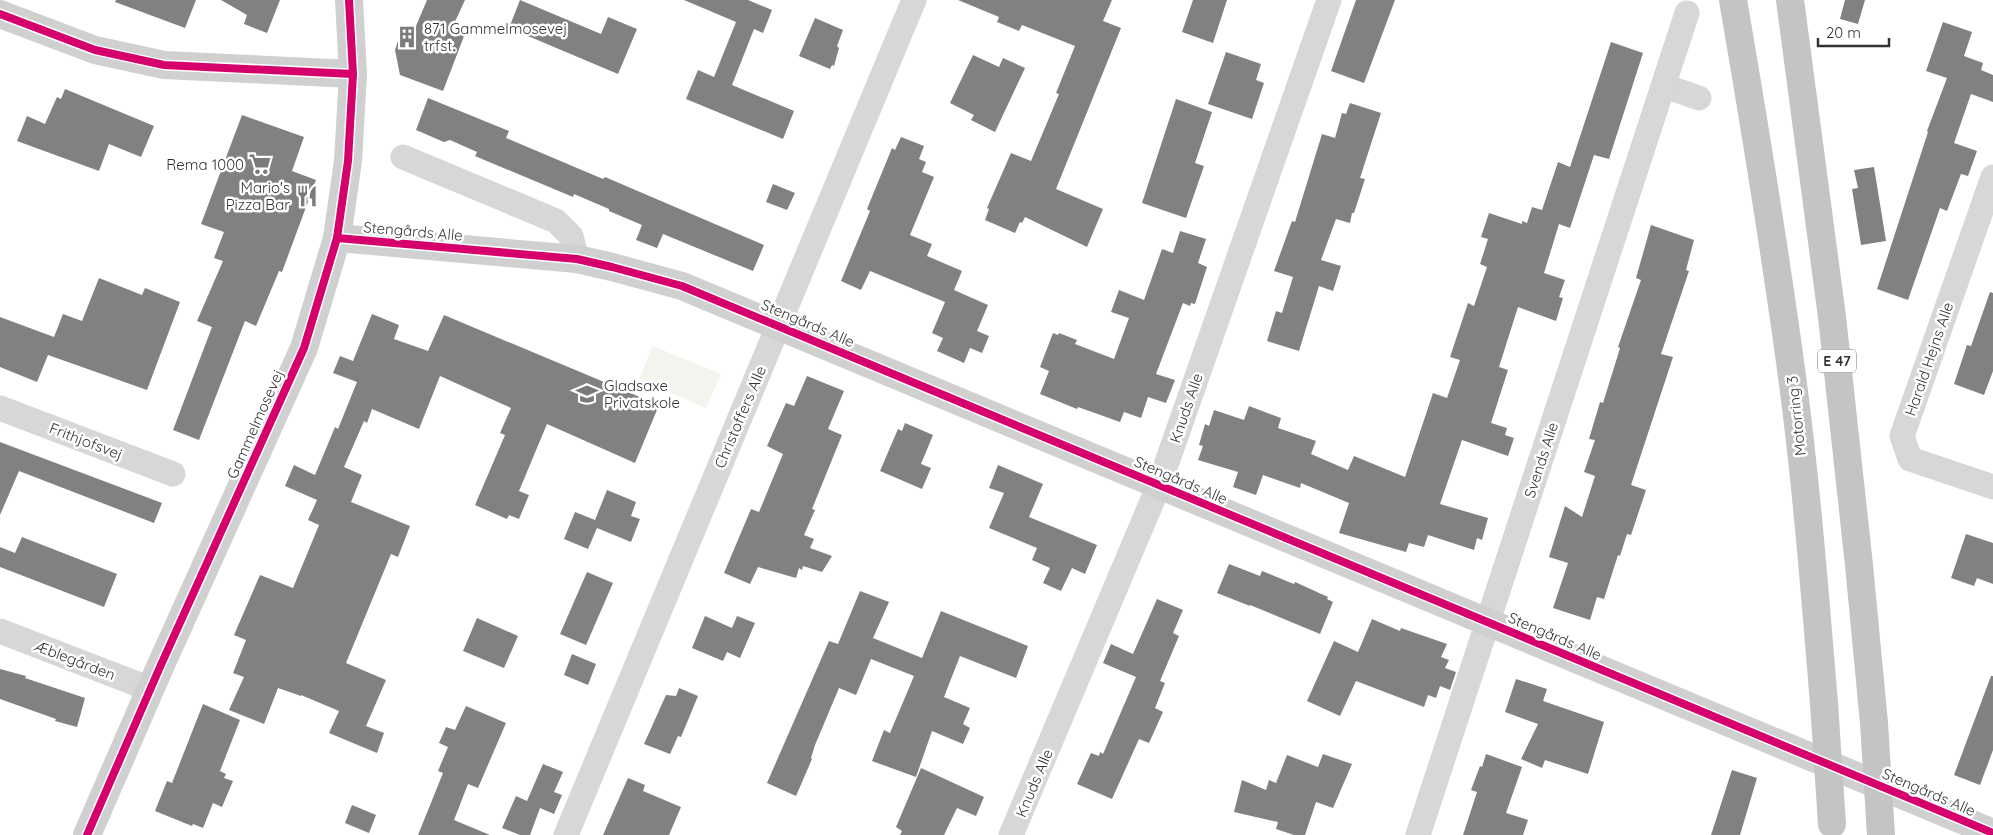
<svg xmlns="http://www.w3.org/2000/svg" width="1993" height="835" font-family="Quicksand,sans-serif">
<rect width="100%" height="100%" fill="#fff"/>
<polygon fill="#f1f5ed" points="653,346 721,374 706,408 639,379"/>
<g fill="#818181">
<polygon points="116,0 196,0 185,28 115,2"/>
<polygon points="221,0 280,0 267,33 244,24 247,15"/>
<polygon points="427,0 465,0 453,26 466,31 443,91 400,75 395,50 402,29 413,33"/>
<polygon points="520,0 601,34 608,17 637,29 618,74 509,28"/>
<polygon points="684,0 748,0 772,10 763,33 754,29 732,85 794,111 783,139 686,99 698,70 714,77 736,22"/>
<polygon points="958,0 1112,0 1103,21 1121,28 1056,189 1103,209 1087,247 1025,217 1022,223 1020,222 1015,233 985,220 989,209 987,208 1011,153 1031,161 1059,94 1056,93 1075,46 1022,25 1019,31 997,22 999,17"/>
<polygon points="1193,0 1227,0 1213,43 1182,32"/>
<polygon points="1356,0 1395,0 1364,83 1331,71"/>
<polygon points="1845,0 1865,0 1858,24 1840,19"/>
<polygon points="815,18 843,30 837,46 839,48 834,66 832,65 830,69 799,56"/>
<polygon points="1943,22 1972,32 1964,56 1983,63 1981,70 1993,75 1993,102 1971,94 1954,143 1977,151 1968,176 1961,174 1947,211 1940,208 1908,300 1877,289 1928,132 1927,131 1947,78 1926,71"/>
<polygon points="1611,42 1643,53 1609,159 1594,155 1570,228 1559,224 1544,273 1565,280 1559,297 1563,298 1556,321 1518,307 1499,367 1508,370 1491,423 1507,428 1505,435 1514,438 1508,456 1462,440 1440,504 1488,518 1482,540 1477,538 1474,550 1428,535 1424,547 1409,543 1406,552 1339,533 1349,503 1301,483 1300,488 1263,475 1256,495 1233,487 1238,472 1198,460 1203,446 1199,445 1205,424 1209,426 1214,410 1244,420 1249,406 1281,418 1278,428 1316,441 1311,454 1348,470 1354,456 1405,477 1433,393 1447,398 1460,360 1450,357 1468,303 1474,306 1487,267 1480,264 1488,239 1481,237 1489,213 1522,224 1522,221 1527,223 1532,207 1542,210 1558,162 1570,167"/>
<polygon points="1226,52 1261,64 1256,80 1264,83 1252,119 1208,104"/>
<polygon points="973,55 999,67 1003,58 1025,68 995,132 971,120 974,115 950,103"/>
<polygon points="65,89 154,126 141,157 109,144 99,171 17,141 27,116 45,124 57,97 61,99"/>
<polygon points="428,98 509,131 506,138 603,179 605,177 764,245 753,271 663,234 657,248 636,240 642,225 609,211 609,209 574,194 573,197 475,156 477,152 450,140 444,142 416,130"/>
<polygon points="1176,99 1212,112 1195,163 1204,166 1186,218 1142,203"/>
<polygon points="1350,103 1381,113 1360,178 1365,179 1354,213 1352,213 1350,223 1336,219 1321,260 1341,266 1333,291 1319,286 1299,351 1267,341 1276,311 1282,313 1293,277 1274,271 1292,221 1295,222 1322,134 1335,138 1342,113 1346,114"/>
<polygon points="242,115 304,137 292,171 316,180 282,272 279,271 256,326 245,321 199,440 173,430 212,327 197,321 223,261 214,258 224,232 201,224"/>
<polygon points="901,137 924,146 919,159 926,162 922,172 934,177 910,235 932,244 927,256 962,271 954,290 988,305 977,331 989,336 982,353 970,348 964,363 937,351 943,338 932,333 945,302 870,271 861,290 841,281 870,211 867,209 892,148 895,150"/>
<polygon points="1874,167 1886,241 1861,245 1852,189 1858,188 1854,170"/>
<polygon points="773,184 795,193 787,210 766,202"/>
<polygon points="1651,225 1694,240 1686,270 1689,271 1661,354 1673,357 1631,485 1646,490 1631,535 1627,534 1620,556 1618,555 1604,599 1597,597 1590,620 1553,608 1568,563 1549,557 1565,506 1582,517 1595,476 1584,472 1595,440 1589,439 1600,402 1603,403 1617,358 1620,348 1618,347 1641,280 1636,278"/>
<polygon points="1180,231 1206,239 1198,263 1207,267 1195,304 1191,303 1190,306 1183,303 1156,374 1175,380 1166,403 1148,397 1141,418 1124,412 1120,422 1078,407 1077,409 1040,394 1049,371 1040,367 1053,333 1058,335 1059,333 1077,340 1075,344 1114,359 1129,318 1111,312 1119,290 1144,300 1162,249 1173,253"/>
<polygon points="99,278 142,295 145,288 180,302 147,390 48,355 37,382 0,367 0,317 54,337 63,314 82,321"/>
<polygon points="1990,292 1993,293 1993,371 1984,395 1954,384 1967,345 1971,346"/>
<polygon points="372,314 399,325 394,339 428,351 444,315 659,405 635,463 547,424 519,491 529,495 519,519 509,515 507,519 475,505 505,435 500,433 511,408 440,376 419,429 372,409 367,423 364,421 344,467 362,475 351,502 410,526 398,557 391,554 346,663 386,680 366,726 384,733 377,753 329,733 339,711 301,695 301,696 278,688 264,724 229,710 244,677 233,673 246,640 234,635 260,575 293,588 319,525 308,520 317,500 285,486 294,465 315,475 335,427 338,429 357,382 333,373 340,356 353,361"/>
<polygon points="807,376 844,391 828,429 842,435 812,509 815,510 804,535 814,539 810,548 832,556 822,572 803,566 802,570 799,568 796,578 758,567 750,584 724,573 751,509 759,512 783,454 767,446 786,403 794,406"/>
<polygon points="905,423 933,435 921,464 931,468 922,489 880,471 898,429 902,431"/>
<polygon points="0,442 162,503 154,523 19,471 0,515"/>
<polygon points="998,465 1043,484 1029,517 1097,545 1085,574 1072,568 1061,591 1043,583 1050,568 1032,560 1037,548 989,528 1004,493 989,488"/>
<polygon points="607,490 636,502 631,516 640,519 631,542 597,528 588,549 564,539 575,512 595,520"/>
<polygon points="1966,534 1993,543 1993,584 1977,578 1974,586 1951,578"/>
<polygon points="22,537 117,574 104,607 0,567 0,547 15,553"/>
<polygon points="1229,564 1260,576 1262,571 1294,584 1295,582 1328,597 1327,599 1333,602 1320,634 1250,605 1250,606 1217,593"/>
<polygon points="587,572 613,583 586,645 560,634"/>
<polygon points="860,591 889,602 873,638 922,658 941,611 1028,646 1016,678 960,656 944,697 970,708 963,724 970,728 963,744 932,731 916,777 872,761 884,730 890,733 914,676 871,659 856,695 839,688 815,745 811,758 812,759 796,796 767,783 829,641 838,644"/>
<polygon points="1157,599 1183,610 1173,633 1179,636 1160,681 1165,683 1155,708 1163,712 1149,743 1139,739 1112,799 1077,784 1091,753 1099,756 1100,752 1103,754 1136,677 1103,663 1111,644 1133,654"/>
<polygon points="705,616 732,628 737,616 755,623 740,658 727,652 723,661 692,648"/>
<polygon points="477,618 518,636 504,668 463,651"/>
<polygon points="1372,619 1400,631 1401,628 1447,644 1441,657 1449,660 1445,668 1456,672 1450,690 1440,686 1436,698 1428,695 1424,707 1356,681 1340,716 1307,701 1334,641 1358,652"/>
<polygon points="572,654 596,664 588,685 564,675"/>
<polygon points="0,669 26,676 25,678 85,698 77,727 55,721 56,719 0,699"/>
<polygon points="1991,676 1993,676 1993,750 1980,785 1954,775"/>
<polygon points="1516,679 1547,689 1543,701 1604,722 1588,774 1545,760 1542,768 1521,759 1538,724 1505,712"/>
<polygon points="679,688 698,696 681,737 678,736 670,754 644,744 666,695 676,696"/>
<polygon points="203,704 240,720 220,771 226,774 224,778 233,781 222,807 213,803 203,828 193,824 192,826 155,811 167,781 172,783"/>
<polygon points="466,706 506,723 478,788 468,784 454,820 490,835 418,835 443,773 438,771 448,747 439,743 446,727 455,730"/>
<polygon points="1323,754 1352,764 1333,808 1316,802 1305,835 1294,835 1276,829 1278,822 1234,812 1242,780 1266,790 1269,780 1276,783 1287,755 1318,767"/>
<polygon points="1486,754 1522,767 1506,813 1528,820 1523,835 1463,835 1477,792 1471,790 1480,766 1482,767"/>
<polygon points="543,764 563,772 554,792 562,795 554,814 540,808 530,835 520,835 502,828 516,796 527,801"/>
<polygon points="921,768 984,797 976,816 957,808 944,835 900,835 902,831 896,827"/>
<polygon points="1732,770 1757,778 1740,835 1711,835"/>
<polygon points="628,778 645,785 643,791 681,807 669,835 603,835"/>
<polygon points="352,805 376,815 369,833 345,823"/>
</g>
<g fill="none" stroke-linecap="round" stroke-linejoin="round">
<g stroke="#d7d7d7" stroke-width="25">
<polyline points="1664,86 1699,98"/>
<polyline points="403,157 556,221 571,236 577,259"/>
<polyline points="1993,177 1902,436 1910,459 1993,487"/>
<polyline points="0,408 173,474"/>
<polyline points="0,631 150,689"/>
<polyline points="566,835 914,0"/>
<polyline points="1011,835 1159,485 1329,0"/>
<polyline points="1418,835 1687,13"/>
</g>
<g stroke="#d0d0d0" stroke-width="28">
<polyline points="0,14 95,50 164,65 353,74"/>
<polyline points="337,238 577,259 612,267 682,286 1993,833"/>
<polyline points="87,835 160,667 304,348 337,238 348,161 353,74 349,0"/>
</g>
<g stroke="#c4c4c4" stroke-width="28">
<path d="M1733,0C1755,128 1776,256 1793,384C1807,490 1815,596 1824,703"/>
<polyline points="1790,0 1832,317 1859,565 1874,723"/>
</g>
<g stroke="#c4c4c4" stroke-width="28">
<polyline points="1824,703 1832,824"/>
<polyline points="1874,723 1881,835"/>
</g>
<g stroke="#fff" stroke-width="11">
<g id="cycleway">
<polyline points="0,14 95,50 164,65 353,74"/>
<polyline points="337,238 577,259 612,267 682,286 1993,833"/>
<polyline points="87,835 160,667 304,348 337,238 348,161 353,74 349,0"/>
</g>
</g>
<use href="#cycleway" stroke="#d6006c" stroke-width="8"/>
</g>
<defs>
<g id="building-bare" transform="scale(1.725)"><path d="M-4-6H4V6H1V3H-1V6H-4ZM-2.5-4.3h1.7v1.8h-1.7ZM.8-4.3h1.7v1.8H.8ZM-2.5-1h1.7V.8h-1.7ZM.8-1h1.7V.8H.8Z" fill="#7a7a7a" stroke="#fff" stroke-width="2.5" paint-order="stroke"/></g>
<g id="supermarket-bare" transform="scale(1.725)"><path d="M-6-5.5h2.5l.6 2H6L4.5 2H-2.5L-4.4-4H-6ZM-1.5 3.2a1.3 1.3 0 1 0 .1 0ZM3 3.2a1.3 1.3 0 1 0 .1 0Z" fill="#7a7a7a" stroke="#fff" stroke-width="2.5" paint-order="stroke"/></g>
<g id="restaurant-bare" transform="scale(1.725)"><path d="M-5-6h1v4h1v-4h1v4h1v-4h1v5L-1.5 .5V6h-2V.5L-5-1ZM5-6V6H3V1.5H1.5Q1.5-4 5-6Z" fill="#7a7a7a" stroke="#fff" stroke-width="2.5" paint-order="stroke"/></g>
<g id="school-bare" transform="scale(1.725)"><path d="M0-5L7-2L0 1L-7-2ZM-4 1L0 2.5L4 1V4Q0 6-4 4Z" fill="#7a7a7a" stroke="#fff" stroke-width="2.5" paint-order="stroke"/></g>
</defs>
<g fill-rule="evenodd">
<use href="#building-bare" x="407" y="37"/>
<use href="#supermarket-bare" x="260" y="164"/>
<use href="#restaurant-bare" x="307" y="196"/>
<use href="#school-bare" x="587" y="394"/>
</g>
<g text-anchor="middle" dominant-baseline="central" stroke-width="5" stroke-linejoin="round" paint-order="stroke">
<rect fill="#fff" stroke="#707070" stroke-width="1" x="1818" y="349.5" width="38" height="23" rx="4"/>
<g font-size="14" font-weight="bold" fill="#333">
<text x="1837" y="361">E 47</text>
</g>
<g font-size="15" fill="#333" stroke="#fff" text-anchor="start">
<text x="424" y="28">871 Gammelmosevej<tspan x="424" dy="17">trfst.</tspan></text>
<text x="244" y="164" text-anchor="end">Rema 1000</text>
<text x="290" y="187" text-anchor="end">Mario's<tspan x="290" dy="17">Pizza Bar</tspan></text>
<text x="604" y="385">Gladsaxe<tspan x="604" dy="17">Privatskole</tspan></text>
</g>
<g font-size="15" fill="#333" stroke="#fff">
<text transform="translate(413 231) rotate(5)">Stengårds Alle</text>
<text transform="translate(808 323) rotate(23)">Stengårds Alle</text>
<text transform="translate(1929 359) rotate(-71)">Harald Hejns Alle</text>
<text transform="translate(1186 408) rotate(-71)">Knuds Alle</text>
<text transform="translate(1796 416) rotate(-96)">Motorring 3</text>
<text transform="translate(740 417) rotate(-67)">Christoffers Alle</text>
<text transform="translate(255 424) rotate(-66)">Gammelmosevej</text>
<text transform="translate(86 441) rotate(21)">Frithjofsvej</text>
<text transform="translate(1541 460) rotate(-72)">Svends Alle</text>
<text transform="translate(1181 480) rotate(23)">Stengårds Alle</text>
<text transform="translate(1555 636) rotate(23)">Stengårds Alle</text>
<text transform="translate(75 660) rotate(21)">Æblegården</text>
<text transform="translate(1034 783) rotate(-67)">Knuds Alle</text>
<text transform="translate(1929 792) rotate(23)">Stengårds Alle</text>
</g>
</g>
<path d="M1818 38v8h71v-8" fill="none" stroke="#333333" stroke-width="2.5"/>
<text x="1826" y="38" font-size="15" fill="#333333" stroke="#ffffff" stroke-width="4" paint-order="stroke">20 m</text>
</svg>
